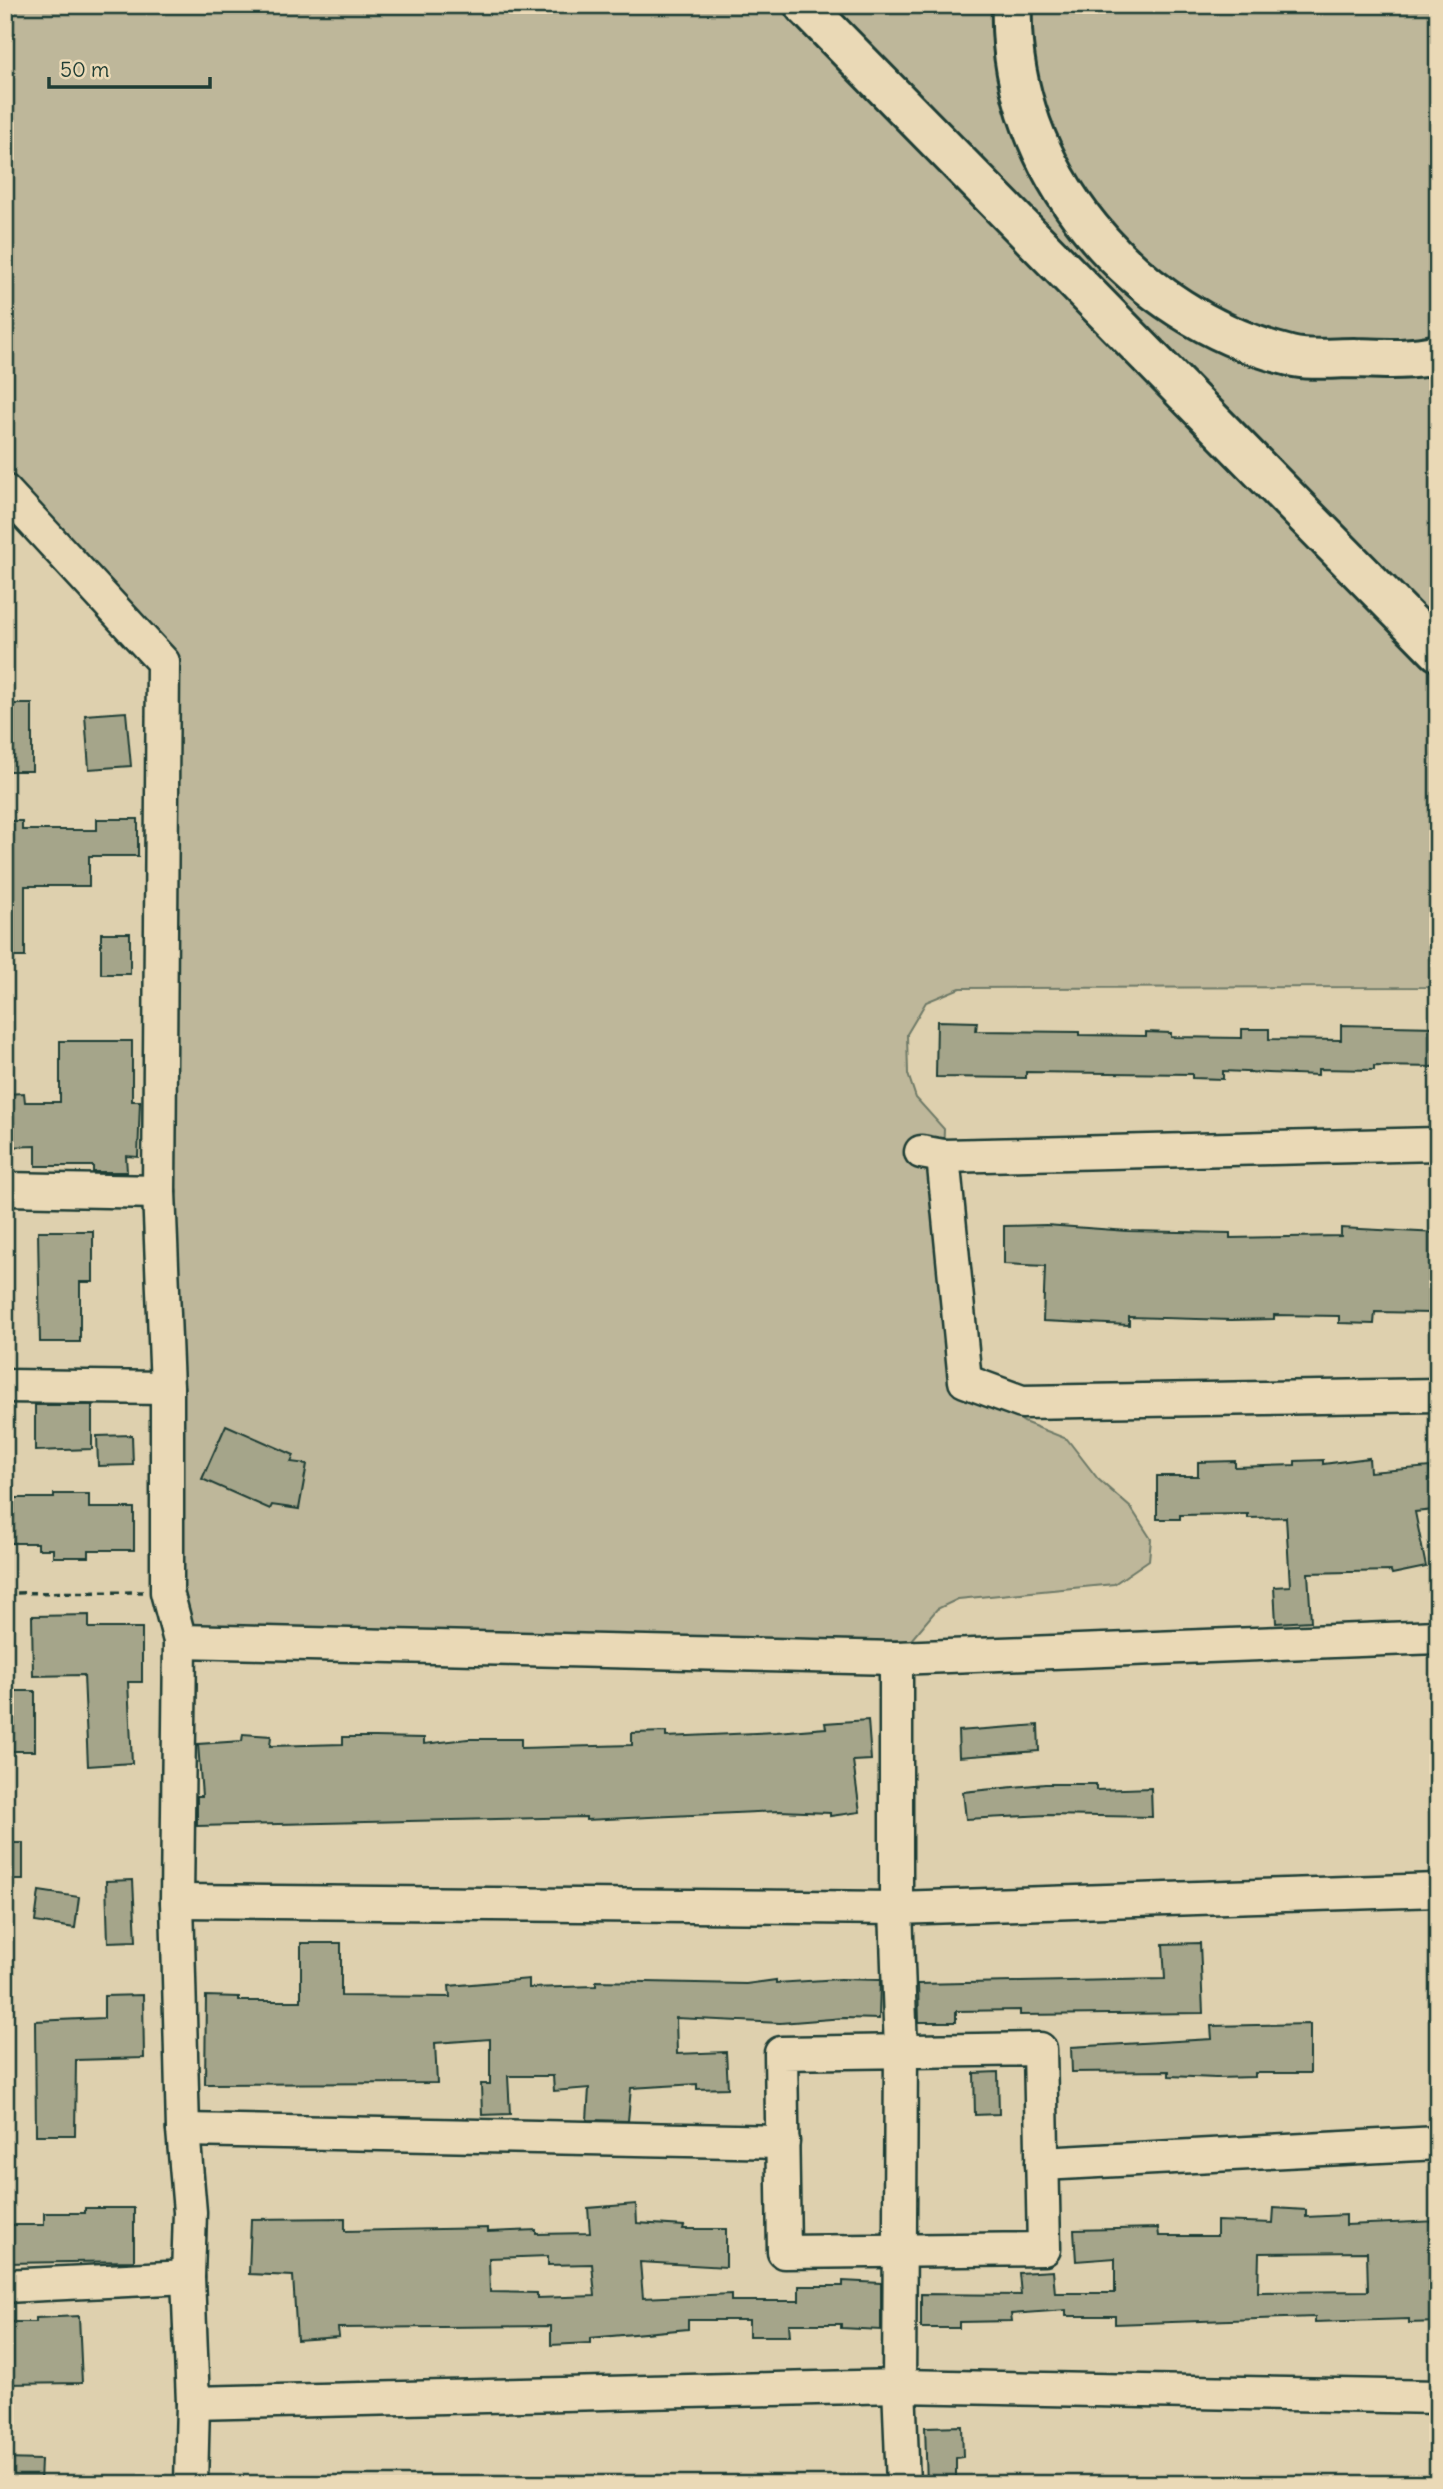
<svg xmlns="http://www.w3.org/2000/svg" width="1443" height="2489" font-family="Delius,sans-serif">
<rect width="100%" height="100%" fill="#ded0ae"/>
<filter id="ink" filterUnits="userSpaceOnUse"><feTurbulence type="fractalNoise" baseFrequency=".0143" numOctaves="2"/><feDisplacementMap in="SourceGraphic" scale="14" xChannelSelector="R" yChannelSelector="G"/><feConvolveMatrix kernelMatrix="1 2 1 2 8 2 1 2 1" color-interpolation-filters="sRGB"/></filter>
<g filter="url(#ink)">
<polygon fill="#beb79a" stroke="#6e7a67" stroke-width="2" points="5,5 1438,5 1438,987 960,988 926,1002 907,1034 908,1074 916,1098 944,1129 943,1156 965,1381 1024,1422 1067,1439 1098,1479 1131,1508 1151,1539 1149,1560 1114,1584 958,1599 937,1609 896,1658 180,1641 163,662 5,491"/>
<g fill="#a5a58a" stroke="#1f3d34" stroke-width="2" fill-rule="evenodd">
<rect x="5" y="704" width="27" height="67"/>
<polygon points="126,712 131,766 89,769 85,715"/>
<polygon points="97,819 138,819 138,856 89,856 89,886 25,886 25,957 5,957 5,821 22,821 22,830 97,830"/>
<rect x="101" y="933" width="29" height="41"/>
<polygon points="937,1021 977,1022 976,1031 1079,1032 1079,1035 1146,1036 1146,1032 1171,1033 1171,1037 1242,1038 1242,1029 1269,1029 1269,1039 1341,1040 1341,1025 1438,1027 1438,1067 1374,1066 1374,1070 1318,1069 1318,1075 1223,1071 1223,1079 1192,1078 1192,1074 1026,1072 1026,1078 936,1077"/>
<polygon points="60,1041 132,1041 132,1101 140,1101 138,1157 126,1156 127,1172 93,1172 93,1166 36,1166 36,1146 5,1147 5,1094 24,1093 25,1102 60,1102"/>
<polygon points="1046,1225 1128,1231 1230,1233 1230,1238 1341,1236 1341,1228 1438,1233 1438,1263 1432,1263 1431,1313 1375,1312 1374,1324 1339,1323 1339,1316 1274,1315 1274,1319 1231,1320 1129,1317 1129,1325 1043,1321 1045,1266 1004,1264 1004,1226"/>
<polygon points="38,1231 93,1231 93,1282 80,1282 80,1342 40,1342"/>
<polygon points="35,1405 92,1405 92,1449 35,1451"/>
<polygon points="226,1425 294,1455 291,1462 307,1464 299,1509 272,1505 270,1509 202,1479"/>
<polygon points="132,1435 133,1465 98,1466 97,1436"/>
<polygon points="1369,1458 1370,1472 1430,1467 1434,1510 1415,1512 1426,1567 1392,1574 1391,1571 1308,1573 1311,1621 1276,1623 1274,1587 1290,1586 1286,1517 1248,1518 1248,1514 1180,1515 1180,1519 1157,1519 1157,1476 1198,1476 1198,1462 1235,1461 1235,1467 1295,1465 1295,1461 1323,1460 1323,1464"/>
<polygon points="54,1494 89,1494 89,1508 134,1508 134,1550 89,1550 89,1557 53,1557 53,1549 38,1549 38,1543 5,1543 5,1498 54,1498"/>
<polygon points="89,1615 89,1628 142,1628 142,1682 128,1682 132,1763 88,1766 84,1675 33,1676 32,1616"/>
<rect x="5" y="1691" width="30" height="60"/>
<polygon points="868,1720 871,1760 853,1761 860,1812 830,1816 830,1813 779,1811 586,1820 586,1817 197,1826 197,1796 202,1796 198,1744 242,1741 243,1734 271,1736 270,1746 343,1744 343,1737 375,1737 424,1738 424,1744 468,1739 521,1739 521,1748 632,1745 632,1733 666,1732 666,1737 776,1732 826,1728 825,1723"/>
<polygon points="1038,1725 1039,1751 959,1757 958,1731"/>
<polygon points="1045,1784 1096,1784 1096,1790 1151,1788 1152,1817 1046,1815 966,1819 963,1792"/>
<rect x="5" y="1843" width="18" height="37"/>
<polygon points="133,1880 136,1941 108,1942 106,1881"/>
<polygon points="39,1891 79,1897 75,1928 35,1922"/>
<polygon points="301,1943 341,1943 341,1996 450,1997 449,1986 529,1979 529,1988 596,1986 596,1981 746,1984 776,1980 776,1983 840,1979 880,1980 879,2019 844,2018 780,2023 676,2018 677,2054 726,2052 728,2088 697,2089 697,2084 631,2088 628,2121 587,2120 589,2088 554,2091 553,2076 508,2076 510,2114 482,2115 481,2084 490,2084 490,2039 435,2043 437,2083 205,2084 206,1996 239,1997 239,2001 301,2001"/>
<polygon points="1200,1943 1203,2013 1020,2015 1020,2010 956,2011 956,2022 919,2022 918,1984 1165,1979 1163,1944"/>
<polygon points="143,1995 144,2058 76,2060 75,2135 36,2135 35,2021 104,2018 104,1996"/>
<polygon points="1310,2024 1310,2073 1255,2073 1255,2077 1216,2078 1169,2076 1169,2071 1072,2072 1071,2047 1212,2039 1211,2026"/>
<polygon points="998,2072 999,2114 975,2115 974,2073"/>
<path d="M636,2204L637,2223L684,2226L683,2229H726V2267L640,2262L643,2298L731,2294V2301H799V2286H843V2281L881,2283V2330L841,2328V2324H789L790,2336H749V2320H688V2329L590,2338V2343L551,2345V2326L338,2328L339,2337L297,2340L293,2276L249,2274L251,2219L345,2218V2231L488,2228V2232L536,2230V2234L590,2233L588,2208ZM548,2256V2265L592,2264L595,2296L537,2298V2293L490,2292L489,2258Z"/>
<polygon points="85,2208 134,2208 134,2261 5,2263 5,2225 44,2225 44,2213 85,2213"/>
<path d="M1274,2208L1306,2210V2217L1346,2215V2225L1438,2221V2322L1409,2323V2319L1315,2322V2317L1115,2324V2316H1066V2310L1011,2314L1012,2321L959,2322V2328H921V2294L1021,2295L1019,2273L1053,2271L1055,2293H1115V2258L1076,2261L1074,2230L1158,2228L1159,2236H1217V2221L1273,2223ZM1367,2252L1368,2291L1258,2292L1259,2253Z"/>
<polygon points="79,2316 82,2383 5,2384 5,2322 36,2322 36,2318"/>
<polygon points="962,2426 963,2457 956,2458 956,2484 927,2484 925,2427"/>
<polygon points="5,2459 41,2460 40,2484 5,2484"/>
</g>
<g fill="none" stroke-linecap="round" stroke-linejoin="round">
<g stroke="#1f3d34" stroke-width="37">
<g id="minor">
<polyline points="5,491 163,662 159,1192 167,1388 167,1592 180,1641 177,1901 183,2130 190,2212 188,2277 193,2403 191,2484"/>
<polyline points="921,1152 943,1156 1438,1144"/>
<polyline points="943,1156 965,1381 1022,1402 1438,1395"/>
<polyline points="5,1189 159,1192"/>
<polyline points="5,1386 167,1388"/>
<polyline points="180,1641 896,1658 1438,1637"/>
<polyline points="896,1658 896,1908 901,2051 899,2386 903,2484"/>
<polyline points="177,1901 896,1908 1438,1890"/>
<polygon points="1040,2049 1044,2249 784,2252 781,2053"/>
<polyline points="183,2130 783,2142"/>
<polyline points="1042,2164 1438,2143"/>
<polyline points="5,2286 188,2277"/>
<polyline points="193,2403 899,2386 1438,2397"/>
</g>
</g>
<g stroke="#1f3d34" stroke-width="44">
<g id="major">
<polyline points="804,5 1438,651"/>
<path d="M1012,5C1006,170 1134,318 1290,356C1309,361 1333,358 1354,358C1383,359 1409,361 1438,354"/>
</g>
</g>
<polyline stroke="#1f3d34" stroke-width="3.5" stroke-dasharray="7 5" stroke-linecap="butt" points="5,1593 143,1592"/>
<use href="#minor" stroke="#ead9b6" stroke-width="32"/>
<use href="#major" stroke="#ead9b6" stroke-width="38"/>
</g>
</g>
<rect width="1443" height="2489" fill="none" stroke="#ead9b6" stroke-width="28"/>
<rect x="14" y="14" width="1415" height="2461" fill="none" stroke="#1f3d34" stroke-width="2.5" filter="url(#ink)"/>
<path d="M49 77v10h161v-10" fill="none" stroke="#1f3d34" stroke-width="3.5"/>
<text x="60" y="77" font-size="21" fill="#1f3d34" stroke="#ead9b6" stroke-width="5" paint-order="stroke">50 m</text>
</svg>
